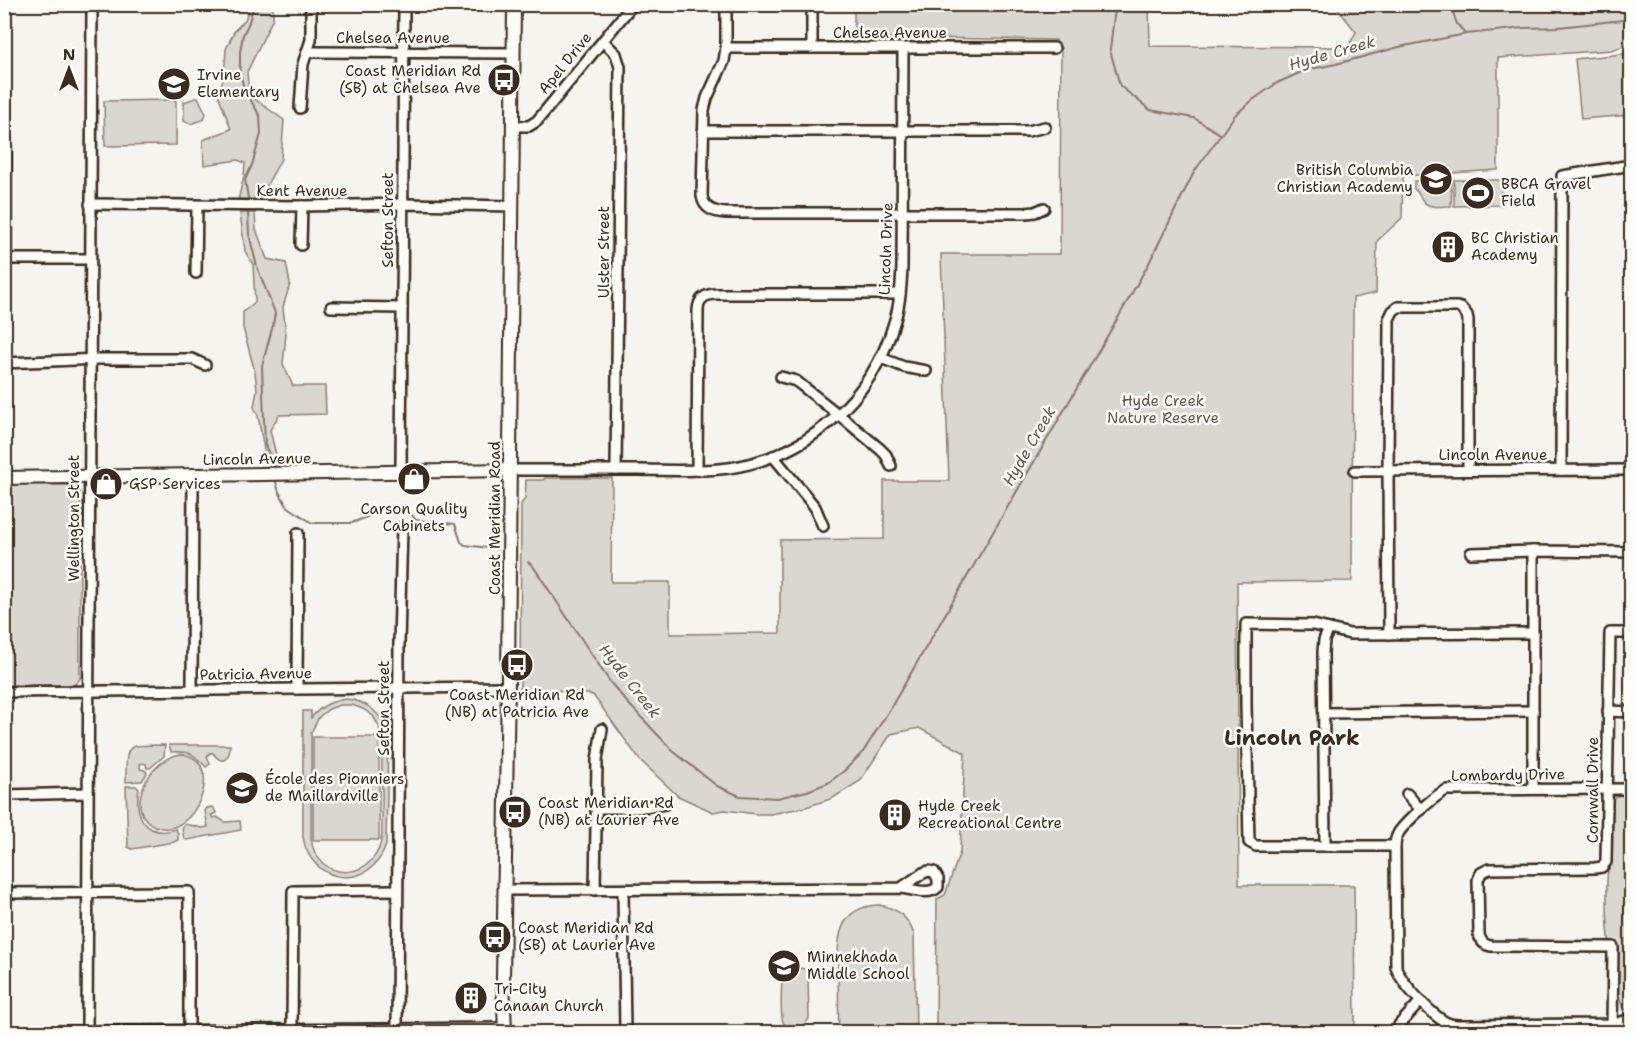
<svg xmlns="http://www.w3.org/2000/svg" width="1636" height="1037" font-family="'Shantell Sans',sans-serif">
<rect width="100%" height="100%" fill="#f5f4ee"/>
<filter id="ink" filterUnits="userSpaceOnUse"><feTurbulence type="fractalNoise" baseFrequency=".0167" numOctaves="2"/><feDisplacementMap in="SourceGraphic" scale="12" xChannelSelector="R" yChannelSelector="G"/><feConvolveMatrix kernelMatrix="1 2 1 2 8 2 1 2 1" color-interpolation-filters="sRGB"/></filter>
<g filter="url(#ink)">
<g fill="#dad6d0" stroke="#8a8077" stroke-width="1.5" fill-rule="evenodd">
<polygon points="250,5 273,5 273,18 247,72 249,95 284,120 281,159 258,201 238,200 244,176 245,163 238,160 204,165 203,140 231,129 218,94 224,77 226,49 235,30 245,20"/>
<polygon points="854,5 1149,5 1150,46 1348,47 1356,32 1335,5 1631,5 1631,44 1611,50 1498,58 1498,170 1403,176 1402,218 1377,241 1376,293 1353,298 1352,581 1237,582 1239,885 1354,885 1355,1032 936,1032 937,899 945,895 960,852 965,753 919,728 891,734 860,781 833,798 806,807 771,814 756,814 725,810 713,812 678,796 639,759 593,695 556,690 520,690 521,504 525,499 526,480 543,480 545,478 612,478 611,582 670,582 670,634 780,633 780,540 884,539 884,481 949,481 941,254 1060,254 1061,48 1056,48 1056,40 854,37"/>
<polygon points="1631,53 1631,115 1581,119 1575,59"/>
<polygon points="198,97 206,114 203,120 190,124 184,121 184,102"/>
<polygon points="176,100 176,145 105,146 104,101"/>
<path d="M1452,180L1451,206C1442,206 1429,209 1423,201C1419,196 1419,192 1414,189V181Z"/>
<polygon points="1454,180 1501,180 1502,205 1454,206"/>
<polygon points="240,213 255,213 256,229 267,259 286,263 290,284 283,307 286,334 283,364 293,386 325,386 326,414 279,415 270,430 279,467 267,467 258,416 254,407 257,390 255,372 243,328 243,312 255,302 253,265 245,251"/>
<polygon points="13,484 72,485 80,491 80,506 83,516 80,518 80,679 74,685 5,685 4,485"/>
<path d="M346,699C368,701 384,715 388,737L386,845C371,892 310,885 303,837V711H311V718C321,706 331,701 346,699ZM340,705H352L363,709L373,716L379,726L382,742V834C379,882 316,885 311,838V733L319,717L329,709Z"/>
<rect x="313" y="737" width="66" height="103"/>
<path d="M165,745L164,756L150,768H147L146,764L144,763L140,764V769L145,770L147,773L142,781L126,782C126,740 126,746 165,745Z"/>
<path d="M169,745H230C230,758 223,767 213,753H210L207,757L210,764L206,767C193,753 190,751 171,752Z"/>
<path d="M181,754C229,759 194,843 155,826C122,812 149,758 181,754Z"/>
<path d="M126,786H136L139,789C134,815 145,839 176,829L178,834V840L174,842L132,849L128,847Z"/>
<path d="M1618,795H1631L1632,1009L1623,1010C1612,973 1607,936 1607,898C1607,887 1606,875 1609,865L1613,798Z"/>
<polygon points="211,807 214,808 216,813 211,815 213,818 217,817 225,822 240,821 241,830 187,840 184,839 182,829 185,824 202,828 208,827 205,811 207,808"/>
<path d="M879,905C897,908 909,917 914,935L916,1032H839C838,1015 839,998 838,980C838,946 833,907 879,905Z"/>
<path d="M789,968C797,968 805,966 808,974L809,1019L803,1026C798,1026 788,1028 784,1024C779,1018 782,985 782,976L785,970Z"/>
</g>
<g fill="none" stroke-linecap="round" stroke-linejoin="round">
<g stroke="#84786e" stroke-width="2">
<polyline points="1118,4 1114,16 1110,50 1120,86 1150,110 1194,118 1220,134"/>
<polyline points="1450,4 1457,24 1466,34"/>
<polyline points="248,198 245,180 252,165 261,134 260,116 244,89 240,73 240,52 243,35 249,22 254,4"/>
<polyline points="248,212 249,234 257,267 275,313 273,325 262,366 265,445 274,466"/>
<polyline points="276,482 279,492 287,506 312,523 352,523 381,511 405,509 408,511 416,520 455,524 461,542 465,545 497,549"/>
<polyline points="528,562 533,566 610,682 626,701 673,751 717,786 740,796 777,798 807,791 828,783 844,771 863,752 890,709 1119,316 1149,263 1194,172 1235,115 1254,99 1277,83 1306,70 1336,64 1399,47 1466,34 1524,28 1559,27 1632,19"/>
</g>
<g stroke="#3b2a1e" stroke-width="14">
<g id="minor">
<path d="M726,4V48L724,61L707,98L704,110L702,196C704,209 714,212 726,213H1026L1035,212L1044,208"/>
<polyline points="603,41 616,54 620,67 616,470"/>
<polyline points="726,48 1054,48"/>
<polyline points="812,48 812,4"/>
<polyline points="308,52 514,53"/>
<polyline points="300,108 303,64 311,40 311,4"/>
<polyline points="513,126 529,126 537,121 633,4"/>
<polyline points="703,131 1028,131 1045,127"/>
<polyline points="6,149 6,259"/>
<polyline points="90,204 302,206 404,204 513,206"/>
<polyline points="301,245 302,206"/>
<polyline points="4,259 90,259"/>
<polyline points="196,273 197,206"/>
<polyline points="331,307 402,308"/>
<polyline points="881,358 904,367 926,371"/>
<polyline points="4,363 99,359 192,359 205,365"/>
<polyline points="781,377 796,381 844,419 880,449 886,455 891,466"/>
<polyline points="773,456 815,507 823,526"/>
<path d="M510,470C553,470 595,470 638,470C668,470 699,472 729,468C808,456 872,399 894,323C900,305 901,287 902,268L903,49"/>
<path d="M697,470L698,310C699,298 705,294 717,294H900"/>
<polyline points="1561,470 1562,176 1632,165"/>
<polyline points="401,471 404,4"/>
<polyline points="1355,471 1632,470"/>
<polyline points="1471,553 1533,551 1632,552"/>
<polyline points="1389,634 1388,470 1389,319 1393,311 1398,307 1457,307 1461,308 1467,315 1468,320 1468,470"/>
<polyline points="297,689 298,533"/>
<polyline points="192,690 193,475"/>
<polyline points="4,692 508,687"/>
<polyline points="1608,711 1632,712"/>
<polyline points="1324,713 1533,711"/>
<polyline points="1533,789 1533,551"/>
<path d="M1632,789L1447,790C1436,794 1406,822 1399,832C1396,837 1395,841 1395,846L1396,967C1400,982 1431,1014 1445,1022C1449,1024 1454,1025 1459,1025L1613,1024L1632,1019"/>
<polyline points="1407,794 1421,810"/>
<polyline points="4,795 88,793"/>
<polyline points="596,808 636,808 665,804"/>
<polyline points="1325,846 1323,652 1324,640 1329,629"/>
<polyline points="1395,846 1256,846 1249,842 1246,704 1246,624 1313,625 1350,634 1533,633"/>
<path d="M505,890L901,888C912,889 929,896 938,887V879L934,872L929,871L923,873L901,888"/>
<polyline points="595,890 597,760 602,729"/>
<polyline points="623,890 625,1032"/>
<polyline points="4,893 189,892 189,1032"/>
<polyline points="1399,1025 1421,1001"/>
<polyline points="4,1032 505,1028"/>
<polyline points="87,1032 92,4"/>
<polyline points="292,1032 293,891 397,890"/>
<polyline points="397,1032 399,644 402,527"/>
<path d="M1612,1032L1613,947L1491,946C1484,945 1481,942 1479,935L1478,880L1481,873L1489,869L1595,868L1602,867L1606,862L1610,633H1632"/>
</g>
</g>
<g stroke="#3b2a1e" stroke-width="16">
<g id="major">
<polyline points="4,478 510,470"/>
<polyline points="505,1032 503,978 508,680 514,4"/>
</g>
</g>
<use href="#minor" stroke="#fdfcf7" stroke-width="9"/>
<use href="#major" stroke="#fdfcf7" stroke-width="12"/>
</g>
</g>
<defs>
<g id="bus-disc" transform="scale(1.725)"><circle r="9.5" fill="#3b2a1e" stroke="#fdfcf7"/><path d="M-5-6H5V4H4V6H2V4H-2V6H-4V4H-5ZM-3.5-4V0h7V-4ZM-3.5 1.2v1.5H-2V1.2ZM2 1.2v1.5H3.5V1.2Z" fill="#fff"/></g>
<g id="school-disc" transform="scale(1.725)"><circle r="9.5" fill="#3b2a1e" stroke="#fdfcf7"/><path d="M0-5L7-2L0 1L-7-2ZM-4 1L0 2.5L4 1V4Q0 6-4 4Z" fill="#fff"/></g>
<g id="stadium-disc" transform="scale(1.725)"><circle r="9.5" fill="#3b2a1e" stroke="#fdfcf7"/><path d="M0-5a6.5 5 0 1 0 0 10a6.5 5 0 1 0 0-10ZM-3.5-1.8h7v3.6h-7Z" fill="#fff"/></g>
<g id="building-disc" transform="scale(1.725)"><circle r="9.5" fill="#3b2a1e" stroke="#fdfcf7"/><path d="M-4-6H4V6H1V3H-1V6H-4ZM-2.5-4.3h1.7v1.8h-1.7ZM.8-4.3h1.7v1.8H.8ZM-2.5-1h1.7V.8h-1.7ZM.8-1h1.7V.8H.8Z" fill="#fff"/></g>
<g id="shop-disc" transform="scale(1.725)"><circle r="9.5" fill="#3b2a1e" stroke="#fdfcf7"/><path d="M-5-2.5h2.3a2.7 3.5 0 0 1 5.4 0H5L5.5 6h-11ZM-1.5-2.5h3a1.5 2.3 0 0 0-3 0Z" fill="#fff"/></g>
</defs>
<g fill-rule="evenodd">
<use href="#bus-disc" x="504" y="80"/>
<use href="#school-disc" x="174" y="84"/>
<use href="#school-disc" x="1436" y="179"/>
<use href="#stadium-disc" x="1478" y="193"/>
<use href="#building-disc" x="1448" y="247"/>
<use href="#shop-disc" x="414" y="479"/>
<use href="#shop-disc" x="106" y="484"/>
<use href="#bus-disc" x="517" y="665"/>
<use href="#school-disc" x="242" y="788"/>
<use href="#bus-disc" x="515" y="812"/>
<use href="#building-disc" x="895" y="815"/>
<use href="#bus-disc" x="495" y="937"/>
<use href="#school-disc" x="784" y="966"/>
<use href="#building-disc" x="471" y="998"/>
</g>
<g text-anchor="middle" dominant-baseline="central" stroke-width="5" stroke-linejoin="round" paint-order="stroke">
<g font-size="15" fill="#3b2a1e" stroke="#fdfcf7">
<text x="890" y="33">Chelsea Avenue</text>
<text x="393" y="38">Chelsea Avenue</text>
<text transform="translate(565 63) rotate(-51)">Apel Drive</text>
<text x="302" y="191">Kent Avenue</text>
<text transform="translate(388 220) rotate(-90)">Sefton Street</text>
<text transform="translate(886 249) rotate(-88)">Lincoln Drive</text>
<text transform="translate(604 252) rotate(-90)">Ulster Street</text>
<text x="1493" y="455">Lincoln Avenue</text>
<text transform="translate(257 459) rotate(-1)">Lincoln Avenue</text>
<text transform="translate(74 518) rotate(-90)">Wellington Street</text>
<text transform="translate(495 518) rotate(-90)">Coast Meridian Road</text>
<text transform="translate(256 674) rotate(-1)">Patricia Avenue</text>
<text transform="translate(384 708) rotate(-90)">Sefton Street</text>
<text transform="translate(1508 775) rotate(-1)">Lombardy Drive</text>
<text transform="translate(1593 790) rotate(-90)">Cornwall Drive</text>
</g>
<g font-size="15" fill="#3b2a1e" stroke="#fdfcf7" text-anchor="start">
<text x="481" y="71" text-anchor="end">Coast Meridian Rd<tspan x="481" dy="17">(SB) at Chelsea Ave</tspan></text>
<text x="197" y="75">Irvine<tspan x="197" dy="17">Elementary</tspan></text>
<text x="1413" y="170" text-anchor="end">British Columbia<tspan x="1413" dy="17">Christian Academy</tspan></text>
<text x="1501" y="184">BBCA Gravel<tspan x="1501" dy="17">Field</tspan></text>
<text x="1471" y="238">BC Christian<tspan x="1471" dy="17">Academy</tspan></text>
<text x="129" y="484">GSP Services</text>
<text x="414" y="509" text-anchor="middle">Carson Quality<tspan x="414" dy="17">Cabinets</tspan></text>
<text x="517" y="695" text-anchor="middle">Coast Meridian Rd<tspan x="517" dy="17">(NB) at Patricia Ave</tspan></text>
<text x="265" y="779">École des Pionniers<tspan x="265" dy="17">de Maillardville</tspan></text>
<text x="538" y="803">Coast Meridian Rd<tspan x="538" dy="17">(NB) at Laurier Ave</tspan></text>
<text x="918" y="806">Hyde Creek<tspan x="918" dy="17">Recreational Centre</tspan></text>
<text x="518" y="928">Coast Meridian Rd<tspan x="518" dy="17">(SB) at Laurier Ave</tspan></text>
<text x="807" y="957">Minnekhada<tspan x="807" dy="17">Middle School</tspan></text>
<text x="494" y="989">Tri-City<tspan x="494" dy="17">Canaan Church</tspan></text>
</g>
<g font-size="15" fill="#63554a" stroke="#fdfcf7">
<text x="1163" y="401">Hyde Creek<tspan x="1163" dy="17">Nature Reserve</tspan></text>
</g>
<g font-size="16" font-style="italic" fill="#65584d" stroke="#fdfcf7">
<text transform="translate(1332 53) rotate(-16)">Hyde Creek</text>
<text transform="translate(1029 446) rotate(-60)">Hyde Creek</text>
<text transform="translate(630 681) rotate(52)">Hyde Creek</text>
</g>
<g font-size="21" font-weight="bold" fill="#3b2a1e" stroke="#fdfcf7">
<text x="1292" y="738">Lincoln Park</text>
</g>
</g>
<rect width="1636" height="1037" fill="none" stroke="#fdfcf7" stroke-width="24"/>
<rect x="12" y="12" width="1612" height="1013" fill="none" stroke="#3b2a1e" stroke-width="2" filter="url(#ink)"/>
<g transform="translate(69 69)" stroke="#fdfcf7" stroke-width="4.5" paint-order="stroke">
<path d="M0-4.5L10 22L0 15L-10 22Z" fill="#3b2a1e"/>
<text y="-9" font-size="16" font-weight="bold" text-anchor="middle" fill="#3b2a1e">N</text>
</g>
</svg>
